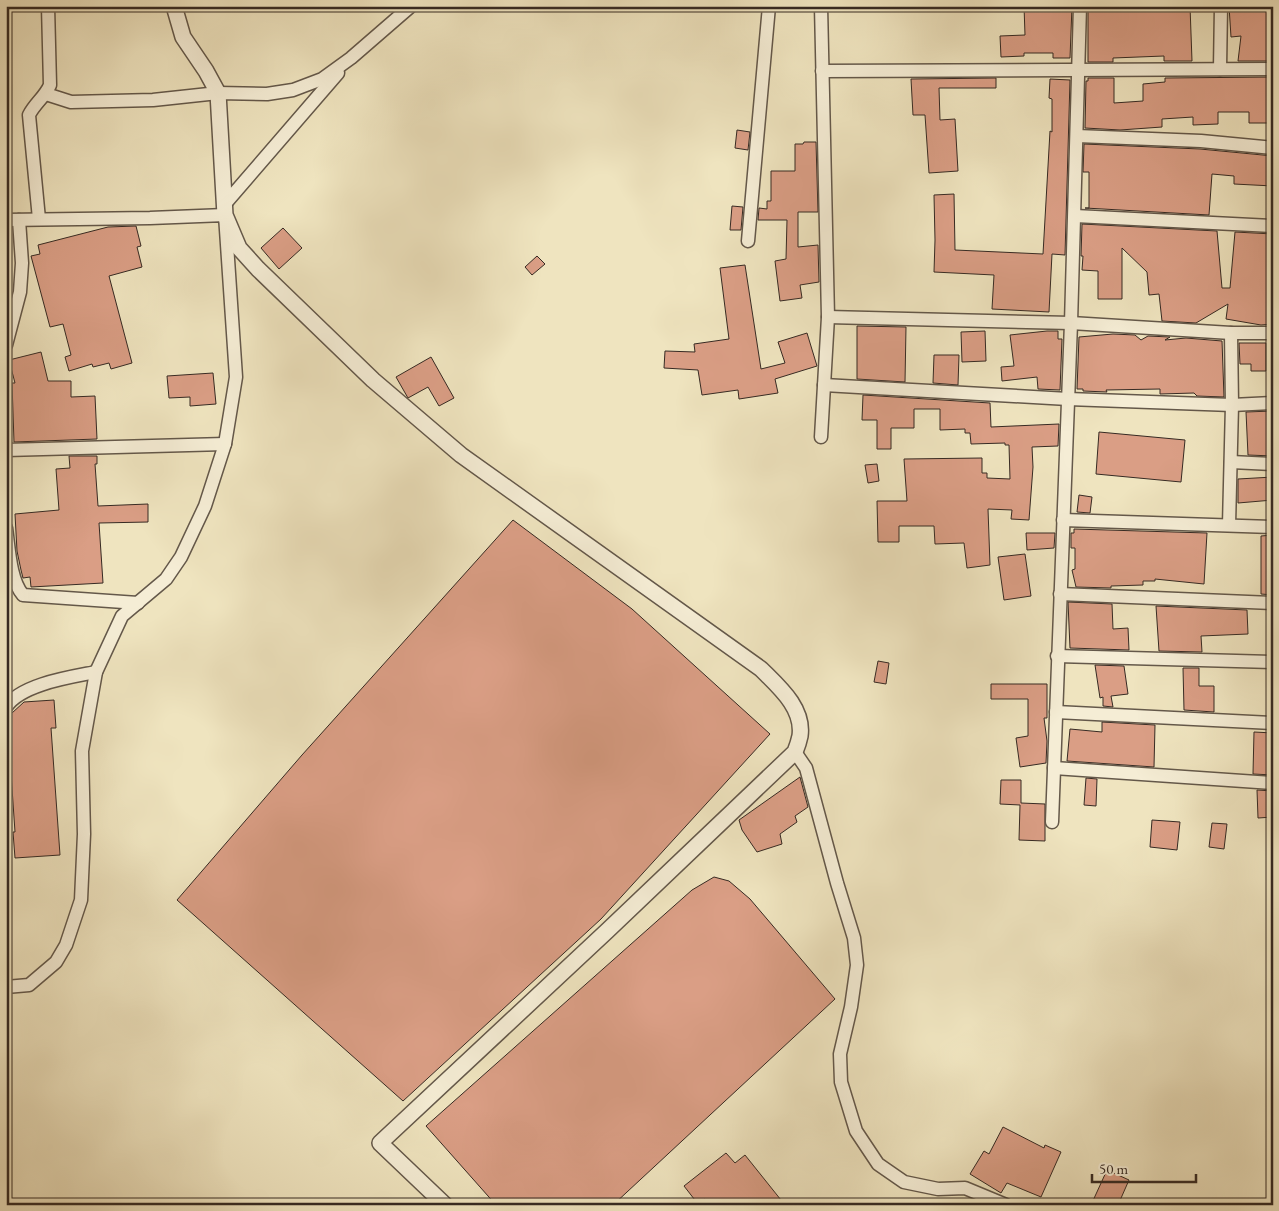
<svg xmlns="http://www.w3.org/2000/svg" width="1279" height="1211" font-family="'EB Garamond',serif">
<rect width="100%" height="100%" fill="#efe4bf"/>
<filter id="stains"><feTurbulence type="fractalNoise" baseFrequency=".004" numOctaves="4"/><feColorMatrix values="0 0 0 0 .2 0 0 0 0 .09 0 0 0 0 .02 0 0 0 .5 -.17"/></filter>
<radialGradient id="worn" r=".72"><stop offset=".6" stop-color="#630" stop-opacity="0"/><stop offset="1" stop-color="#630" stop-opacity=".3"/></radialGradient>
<g fill="#da9e85" stroke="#362a23">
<polygon points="1024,6 1072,6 1070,58 1053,58 1053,53 1024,53 1024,56 1001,57 1000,36 1025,35"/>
<polygon points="1088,6 1190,6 1192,61 1164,61 1164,56 1113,58 1113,62 1088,62"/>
<polygon points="1229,6 1273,6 1273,61 1238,61 1241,36 1231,37"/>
<polygon points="1273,77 1273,123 1249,123 1249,112 1218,112 1218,124 1193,125 1193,117 1162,119 1162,127 1120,130 1085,128 1086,81 1088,81 1088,78 1114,78 1114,103 1143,101 1143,84 1165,82 1165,78"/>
<polygon points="996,78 996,88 939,88 940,120 955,119 958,171 929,173 925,115 913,115 911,79"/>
<polygon points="1050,79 1070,80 1065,255 1052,254 1049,312 992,309 994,275 934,272 935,240 934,195 954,194 955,250 1043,254 1050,131 1052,132 1052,99 1049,98"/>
<polygon points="737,130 750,132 748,150 735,148"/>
<polygon points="804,142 816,142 818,212 798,212 798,247 818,245 819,282 800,285 802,298 780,301 775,261 786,259 787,220 758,220 759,208 767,209 767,201 771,201 771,171 795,171 795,144 803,144"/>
<polygon points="1084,144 1200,149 1273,156 1273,186 1234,184 1234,176 1212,174 1209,215 1085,208 1089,208 1089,172 1083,172"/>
<polygon points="732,206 743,207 741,230 730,230"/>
<polygon points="1082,224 1217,231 1222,288 1230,288 1235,232 1273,234 1273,324 1261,325 1226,319 1228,304 1196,323 1162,321 1159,294 1149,295 1147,272 1122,248 1122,299 1098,299 1098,271 1082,270 1083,256 1081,256"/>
<polygon points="136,226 141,246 137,247 142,267 109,276 132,363 111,369 109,363 93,367 92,364 69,371 65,357 71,355 63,324 50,327 31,256 40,254 38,245 108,227"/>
<polygon points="283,228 302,248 279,269 261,248"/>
<polygon points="537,256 545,264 532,275 525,267"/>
<polygon points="745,265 761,369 785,363 778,342 807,333 817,366 775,379 778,393 739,399 738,390 702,395 698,370 664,368 665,351 695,352 694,344 729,339 720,268"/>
<polygon points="857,326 906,327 905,382 857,379"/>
<polygon points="985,331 986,361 962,362 961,332"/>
<polygon points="1047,331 1058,331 1058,339 1062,339 1060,390 1038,389 1037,377 1002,381 1001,367 1014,366 1010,335"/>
<polygon points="1113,334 1135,335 1141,340 1148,336 1170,337 1165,340 1186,338 1222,341 1224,397 1197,396 1194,393 1160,394 1160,389 1106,390 1107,392 1083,391 1083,389 1077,389 1079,337"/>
<polygon points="1239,343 1266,343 1266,371 1251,371 1251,364 1240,364"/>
<polygon points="41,352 48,381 71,381 71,397 95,396 97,439 14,442 12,383 15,383 9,360"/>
<polygon points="934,355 959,355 958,385 933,383"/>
<polygon points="431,357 454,398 439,406 428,387 408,398 396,377"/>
<polygon points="213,373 216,404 190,406 190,397 169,398 167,376"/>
<polygon points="863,395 990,403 991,427 1059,424 1058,446 1032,447 1033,467 1029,520 1011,519 1012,510 988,509 990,565 967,568 964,543 935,544 934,526 899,526 899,542 878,542 877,501 907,501 904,459 982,458 982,473 987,473 987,478 1010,479 1009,445 1005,445 1005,443 971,444 970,433 965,433 965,429 940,430 940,409 914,409 914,428 891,428 891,449 877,449 877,420 862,420"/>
<polygon points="1272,411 1273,456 1248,455 1246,412"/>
<polygon points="1099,432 1185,440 1181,482 1096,474"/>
<polygon points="69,456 97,456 97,464 95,464 98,506 148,504 148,522 99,523 103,583 31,587 30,577 23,578 21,570 17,551 15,514 59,510 56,469 70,468"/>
<polygon points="877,464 879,481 868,483 865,465"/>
<polygon points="1273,477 1273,500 1238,503 1238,479"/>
<polygon points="1079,495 1092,497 1090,513 1077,512"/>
<polygon points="513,520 632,609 770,734 601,919 403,1101 177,900 302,755"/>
<polygon points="1074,529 1207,533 1204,584 1155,579 1155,581 1143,581 1143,585 1111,586 1111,588 1076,587 1072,570 1075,569 1075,548 1071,548 1071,533 1074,533"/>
<polygon points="1026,533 1055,533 1054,548 1027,550"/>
<polygon points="1273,535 1273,595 1261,594 1261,536"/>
<polygon points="1025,554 1031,596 1004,600 998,557"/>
<polygon points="1068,602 1112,604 1113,629 1128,628 1129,650 1070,648"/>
<polygon points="1156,606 1247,610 1248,634 1201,636 1202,652 1159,651"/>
<polygon points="878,661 889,663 886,684 874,682"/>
<polygon points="1095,665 1124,666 1128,694 1111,696 1113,707 1103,706 1103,697 1100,698"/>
<polygon points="1183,668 1199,668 1199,686 1214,686 1214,712 1184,710"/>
<polygon points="991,684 1047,684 1047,718 1044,718 1047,741 1046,763 1020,767 1016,738 1028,736 1028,699 991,699"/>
<polygon points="54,700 56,728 51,728 60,855 15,858 13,832 15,832 7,715 12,713 24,702"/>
<polygon points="1102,722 1155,725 1154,767 1067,761 1070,729 1102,732"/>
<polygon points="1254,732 1273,733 1273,775 1253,774"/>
<polygon points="800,777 808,807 795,816 797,822 780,834 782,844 757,852 742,830 739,820"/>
<polygon points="1086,778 1097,779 1096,806 1084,805"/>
<polygon points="1001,780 1021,780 1021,803 1045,804 1045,841 1019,840 1020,805 1000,804"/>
<polygon points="1257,790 1273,791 1273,817 1258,818"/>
<polygon points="1152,820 1180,822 1177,850 1150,847"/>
<polygon points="1212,823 1227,824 1224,849 1209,847"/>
<polygon points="714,877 729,881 750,899 835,999 613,1205 496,1205 426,1126 692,890"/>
<polygon points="1003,1127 1044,1148 1045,1145 1061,1152 1041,1197 1007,1183 1001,1193 970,1174 984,1151 989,1154"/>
<polygon points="726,1153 735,1163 745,1155 785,1205 709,1205 705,1199 698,1204 684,1186"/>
<polygon points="1107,1170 1129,1180 1118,1205 1091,1205"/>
</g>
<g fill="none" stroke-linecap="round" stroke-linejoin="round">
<g stroke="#64584a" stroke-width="15">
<g id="minor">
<polyline points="1220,69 1221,6"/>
<polyline points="822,71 1273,69"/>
<polyline points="46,94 71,102 153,100 218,93 267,94 293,90 322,79 351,58 411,6"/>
<polyline points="1077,136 1201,141 1273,148"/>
<polyline points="224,205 338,73"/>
<polyline points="1075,216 1273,226"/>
<path d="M39,219L29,115C35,103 45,97 50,85L48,6"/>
<polyline points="6,220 150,218 225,215 236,377 225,444 205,506 181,557 166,579 122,616 96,672 82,751 84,834 81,900 66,945 56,962 29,985 6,987"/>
<polyline points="748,241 769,6"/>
<polyline points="828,317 1071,323 1231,333 1273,333"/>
<polyline points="6,345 20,292 22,263 19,220"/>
<polyline points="824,385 1068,399 1232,405 1273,403"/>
<polyline points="821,437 828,317 821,6"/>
<polyline points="6,450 225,444"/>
<polyline points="1231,462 1273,464"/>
<polyline points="1063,520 1273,527"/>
<polyline points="1229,525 1232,405 1231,333"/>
<path d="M6,528C9,548 10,580 23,595L138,603"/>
<polyline points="1060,594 1273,603"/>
<polyline points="1057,656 1273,662"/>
<path d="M6,707C21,684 71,677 96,672"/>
<polyline points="1056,712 1273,723"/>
<polyline points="795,752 806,768 837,883 854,938 857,965 851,1007 840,1054 841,1082 856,1131 878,1164 904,1182 938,1189 965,1188 1006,1205"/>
<polyline points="1054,768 1273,783"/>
<polyline points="1052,822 1071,323 1080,6"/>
</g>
</g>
<g stroke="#64584a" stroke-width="18">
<path id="tertiary" d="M174,6L183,37L206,71L218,93L225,215L239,248L258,269L373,380L461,455L761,669C779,687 804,708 800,736C799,741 797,747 795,752L607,931L380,1143L445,1205"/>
</g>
<use href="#minor" stroke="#f5edd5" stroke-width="12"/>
<use href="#tertiary" stroke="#f5edd5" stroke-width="15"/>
</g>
<rect width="1279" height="1211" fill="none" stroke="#efe4bf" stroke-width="25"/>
<rect x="8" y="8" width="1264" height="1196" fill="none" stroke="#362a23" stroke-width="2.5"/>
<rect x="12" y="12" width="1254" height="1186" fill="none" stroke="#362a23"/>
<path d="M1092 1174v8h104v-8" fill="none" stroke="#362a23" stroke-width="2.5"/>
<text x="1099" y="1174" font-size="15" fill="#362a23" stroke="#f5edd5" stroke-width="4" paint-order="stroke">50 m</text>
<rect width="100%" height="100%" filter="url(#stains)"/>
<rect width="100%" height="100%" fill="url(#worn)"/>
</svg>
